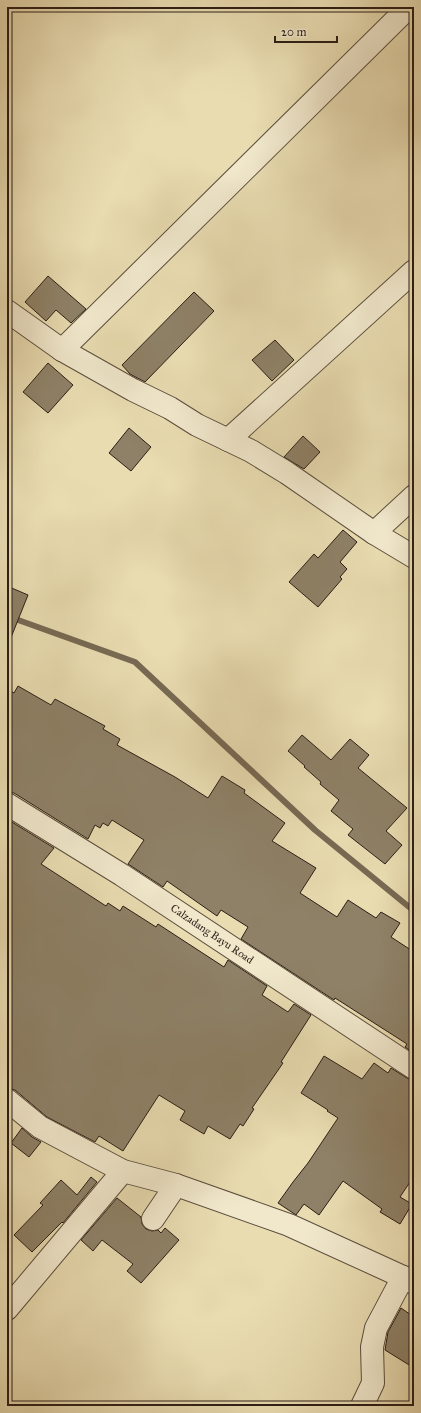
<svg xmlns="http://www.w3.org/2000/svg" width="421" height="1413" font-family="'IM FELL Great Primer',serif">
<rect width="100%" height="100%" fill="#e9dcb1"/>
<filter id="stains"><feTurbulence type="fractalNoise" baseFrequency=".005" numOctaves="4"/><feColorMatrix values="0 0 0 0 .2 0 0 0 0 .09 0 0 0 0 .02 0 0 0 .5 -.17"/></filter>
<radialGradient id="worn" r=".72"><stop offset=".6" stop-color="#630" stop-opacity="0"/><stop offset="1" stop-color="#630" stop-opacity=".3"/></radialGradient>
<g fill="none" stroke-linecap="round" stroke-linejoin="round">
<polyline stroke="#776953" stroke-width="6" points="7,616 135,662 315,830 414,911"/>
</g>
<g fill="#8e8167" stroke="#2c1e16">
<polygon points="48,276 86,309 71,323 56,310 46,321 25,302"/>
<polygon points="194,292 214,311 145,382 130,374 122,365"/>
<polygon points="275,340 294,360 272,381 252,360"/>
<polygon points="48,363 73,385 48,413 23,392"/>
<polygon points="129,428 151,447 131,471 109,453"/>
<polygon points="303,436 320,452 304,469 284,457"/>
<polygon points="343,530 357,542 340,562 347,569 340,577 342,579 318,607 289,582 314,554 318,558"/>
<polygon points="7,586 28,595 8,645 7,645"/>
<polygon points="18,686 51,705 55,699 105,726 103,729 120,739 117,745 175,777 208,798 222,776 245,790 244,793 285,823 272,841 316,868 300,893 337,917 348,900 376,918 381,912 400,923 391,937 414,952 414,1053 405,1047 407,1044 335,998 334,1000 241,939 248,927 221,910 217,916 167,881 163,887 128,864 144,840 112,820 108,826 103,823 100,828 95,825 88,839 14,793 7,792 7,689 14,693"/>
<polygon points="302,735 331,760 350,739 369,755 358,768 407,808 386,831 402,845 385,864 348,835 353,829 331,811 339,800 320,784 321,782 304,767 305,766 288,751"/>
<polygon points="7,819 54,848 41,864 106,906 108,903 120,911 123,906 156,927 158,924 224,967 228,960 267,986 262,995 288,1012 294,1004 311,1015 281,1062 283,1063 252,1108 254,1109 243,1126 240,1124 230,1139 208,1126 204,1134 180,1120 185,1111 159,1095 123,1151 99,1136 95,1142 47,1117 15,1090 7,1088"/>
<polygon points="324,1056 362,1079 374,1063 388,1073 391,1068 407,1078 414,1080 414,1176 400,1197 412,1204 400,1224 380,1212 382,1209 343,1181 319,1215 304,1204 296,1215 278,1203 293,1182 308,1163 338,1118 327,1111 328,1110 301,1093"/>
<polygon points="22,1128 32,1137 41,1142 29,1157 11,1143"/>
<polygon points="91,1177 97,1182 63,1223 62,1222 32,1252 14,1235 43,1205 40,1203 61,1180 77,1195"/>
<polygon points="117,1198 141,1217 142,1224 146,1229 152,1231 158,1230 161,1233 165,1228 179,1240 141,1283 127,1271 133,1264 102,1240 93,1251 81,1240"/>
<polygon points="401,1308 414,1317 414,1368 385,1350 388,1332"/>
</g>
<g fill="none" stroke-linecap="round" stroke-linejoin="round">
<g stroke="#5b4e3d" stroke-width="24">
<g id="minor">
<polyline points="7,311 62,350 133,390 170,408 197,425 251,451 287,473 374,533 414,557"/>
<polyline points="62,350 409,7"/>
<polyline points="228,440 414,271"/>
<polyline points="374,533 414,496"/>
<polyline points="7,804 122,875 414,1068"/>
<polyline points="7,1100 40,1127 123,1171 176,1185 289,1225 403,1277 414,1283"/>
<polyline points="153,1219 176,1185"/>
<polyline points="7,1309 123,1171"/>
<polyline points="362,1406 373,1383 372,1347 376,1328 403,1277"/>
</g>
</g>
<use href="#minor" stroke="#f1e8cc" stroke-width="22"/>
</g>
<g text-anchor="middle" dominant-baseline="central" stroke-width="3" stroke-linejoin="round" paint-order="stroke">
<g font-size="11" fill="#2c1e16" stroke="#f1e8cc">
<text transform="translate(212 934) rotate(34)">Calzadang Bayu Road</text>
</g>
</g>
<rect width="421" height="1413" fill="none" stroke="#e9dcb1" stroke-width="24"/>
<rect x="8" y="8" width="405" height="1397" fill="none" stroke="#2c1e16" stroke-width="2"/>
<rect x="12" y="12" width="397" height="1389" fill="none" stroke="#2c1e16"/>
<path d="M275 36v6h62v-6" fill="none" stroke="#2c1e16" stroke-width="2"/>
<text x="281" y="36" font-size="12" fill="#2c1e16" stroke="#f1e8cc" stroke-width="3" paint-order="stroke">20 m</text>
<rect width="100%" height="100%" filter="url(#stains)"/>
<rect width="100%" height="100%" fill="url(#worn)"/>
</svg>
